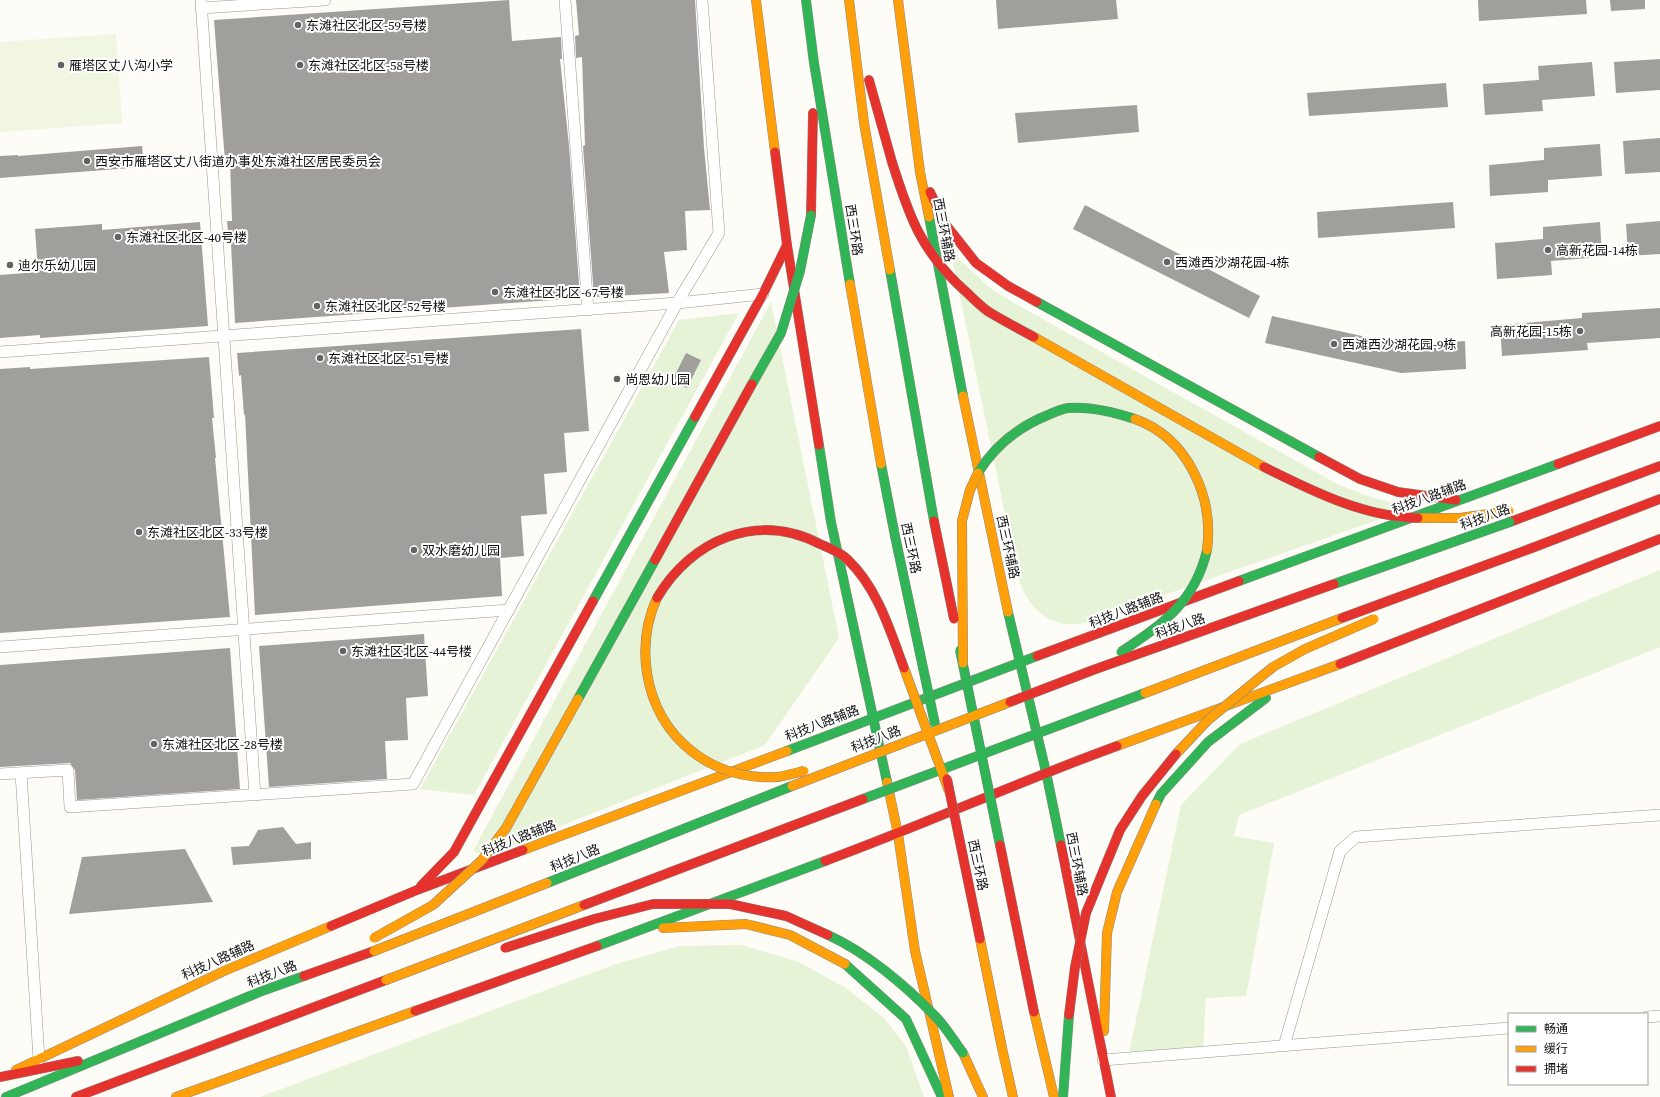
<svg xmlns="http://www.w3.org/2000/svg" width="1660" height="1097" font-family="'Source Serif 4','Noto Sans SC',serif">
<rect width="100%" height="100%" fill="#fdfcf7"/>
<g fill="#e7f3d7">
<path d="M956,256L990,288L1014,303L1339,485L1374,498L1405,506L1400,512L1085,623C1051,630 1028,609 1018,577L952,258Z"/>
<polygon points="771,302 839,638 765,745 510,846 482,854 473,851"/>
<polygon points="739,313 474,795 420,789 679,320"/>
<polygon points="1660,570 1660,647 1239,815 1234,836 1274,843 1246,996 1206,998 1203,1050 1128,1058 1181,805 1240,744"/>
<polygon points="742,945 799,962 844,987 883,1017 906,1046 924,1097 260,1097 616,964 680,946"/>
</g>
<polygon fill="#f0f6e1" points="116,34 122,123 0,132 0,42"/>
<g fill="#a19f9c">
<polygon points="509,0 512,41 561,37 562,59 560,59 569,146 580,298 235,323 231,243 229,243 227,221 232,221 230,161 225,161 214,20"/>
<polygon points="576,0 695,0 704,148 710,210 685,211 687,250 664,252 669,293 594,297 583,146 585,145 582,57 576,58 575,36 579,35"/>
<polygon points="996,0 1116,0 1118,19 998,29"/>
<polygon points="1478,0 1586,0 1587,14 1479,21"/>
<polygon points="1610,0 1645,0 1645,9 1611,11"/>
<polygon points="1660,59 1660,90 1616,93 1614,62"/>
<polygon points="1592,62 1595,96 1542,100 1543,111 1485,115 1483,84 1539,80 1538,66"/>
<polygon points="1446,83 1448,107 1309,116 1307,93"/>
<polygon points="1137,105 1139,132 1018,143 1015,113"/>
<polygon points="1660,138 1660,172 1625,174 1623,141"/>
<polygon points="1600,144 1602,176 1548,180 1548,192 1490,196 1489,165 1544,160 1544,148"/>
<polygon points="142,146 144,167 0,178 0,156 18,155 18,156"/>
<polygon points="1453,202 1455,228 1318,238 1317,212"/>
<polygon points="1085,205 1260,296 1249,318 1073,229"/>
<polygon points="1660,221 1660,254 1628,256 1626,224"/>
<polygon points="200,222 208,326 40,338 40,335 0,338 0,275 38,272 35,229 102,224 102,230"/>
<polygon points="1600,222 1602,257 1551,261 1552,275 1497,279 1495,243 1543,239 1543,227"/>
<polygon points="1660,308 1660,338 1587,343 1588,350 1502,356 1500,325 1582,318 1582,313"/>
<polygon points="1272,316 1402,345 1465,341 1466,369 1401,373 1265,343"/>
<polygon points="581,329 589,431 564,433 567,472 544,474 547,514 521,516 524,556 500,558 502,596 255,615 245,414 244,415 241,375 239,376 237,353"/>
<polygon points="686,353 701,360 687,388 672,381"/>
<polygon points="209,357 214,418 212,418 216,458 215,458 230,617 0,633 0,369 30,367 30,369"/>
<polygon points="424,634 428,696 406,698 408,740 385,741 387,779 269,787 259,646"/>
<polygon points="230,648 240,789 77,800 75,770 70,763 0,767 0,665"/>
<polygon points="283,827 296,844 311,842 311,859 233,865 231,847 249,846 258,830"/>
<polygon points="185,849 213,902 69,914 82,857"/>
</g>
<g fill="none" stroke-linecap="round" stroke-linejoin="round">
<g stroke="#979795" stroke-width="12">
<g id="street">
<polyline points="201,0 255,795"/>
<polyline points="565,0 588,310"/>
<polyline points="201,8 325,0"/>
<polyline points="0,352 677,303 763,294"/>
<polyline points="0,647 509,610"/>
<polyline points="21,773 39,1059"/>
<polyline points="0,774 68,770 70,807 413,784 677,303 719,233 702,0"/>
<polyline points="1647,1017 1660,1016"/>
<polyline points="1284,1046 1340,851 1356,837 1660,815"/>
<polyline points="1103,1060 1509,1028"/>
</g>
</g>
<g stroke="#8e8d8b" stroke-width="10">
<g id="fast">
<polyline points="806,0 814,63 850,284"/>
<polyline points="929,217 963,396"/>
<polyline points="890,270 934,521"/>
<polyline points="1037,302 1319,457"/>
<polyline points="819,445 831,522 887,782"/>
<polyline points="881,464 895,536"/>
<polyline points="1239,581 1558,464"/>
<polyline points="593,601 695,417"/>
<polyline points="1008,612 1046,772 1061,845"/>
<polyline points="787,751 1037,656"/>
<polyline points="1156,804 1161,794 1208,742 1266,698"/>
<polyline points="597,946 825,861"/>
<polyline points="845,964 906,1019 941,1095"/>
<polyline points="6,1097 262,991 304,976"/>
<polyline points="1063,1097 1069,1015"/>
</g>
</g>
<g stroke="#8e8d8b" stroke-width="10">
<g id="slow">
<polyline points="756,0 775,152"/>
<polyline points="849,0 864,123 890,270"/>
<polyline points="898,0 920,172 929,217"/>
<polyline points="850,284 881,464"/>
<polyline points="963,396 1008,612"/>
<polyline points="1117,746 1340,664"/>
<polyline points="887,782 898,834 915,951 949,1097"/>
<polyline points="523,850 787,751"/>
<polyline points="663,928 746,924 790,935 845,964"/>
<polyline points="1034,1012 1054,1097"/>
<polyline points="1104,1031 1107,933 1117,892 1156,804"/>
<polyline points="1002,1048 1013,1097"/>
<polyline points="963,1053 983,1097"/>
<polyline points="16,1070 224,971 331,926"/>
<polyline points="176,1097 415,1011"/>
</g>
</g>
<g stroke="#8e8d8b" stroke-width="10">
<g id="jam">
<polyline points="869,80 892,162"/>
<polyline points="775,152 787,245 819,445"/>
<polyline points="930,192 946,225 976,263 1008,286 1037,302"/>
<polyline points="811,215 813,113"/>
<polyline points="695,417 763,294 787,245"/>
<polyline points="1319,457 1360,479 1398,492 1456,500"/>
<polyline points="1558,464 1660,426"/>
<polyline points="1510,522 1660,466"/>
<polyline points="1532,548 1660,499"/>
<polyline points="1037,656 1239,581"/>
<polyline points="1340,664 1660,539"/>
<polyline points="1061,845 1111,1097"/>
<path d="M825,861C923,825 1018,782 1117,746"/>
<polyline points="421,886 454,852 593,601"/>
<polyline points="331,926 417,890 523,850"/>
<polyline points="304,976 374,951"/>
<polyline points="415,1011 597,946"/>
<polyline points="0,1077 78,1061"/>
<polyline points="76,1097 386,980"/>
</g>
</g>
<use href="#street" stroke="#fffffe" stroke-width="11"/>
<use href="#fast" stroke="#30b455" stroke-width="9"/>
<use href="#slow" stroke="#ff9f0a" stroke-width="9"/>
<use href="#jam" stroke="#e5322d" stroke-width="9"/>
<g stroke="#858482" stroke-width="10" stroke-linecap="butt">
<g id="fast-bridge">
<polyline points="752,384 781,333 800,271 811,215"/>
<path d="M978,473C995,445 1018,427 1048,415C1055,412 1061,409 1068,408C1091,406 1114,412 1135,419"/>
<polyline points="895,536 935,724"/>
<polyline points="1334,584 1510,522"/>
<polyline points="960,650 1000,845"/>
<path d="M1121,652C1163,624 1195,602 1207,550"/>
<polyline points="578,699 655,560"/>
<polyline points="863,799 1145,693"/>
<polyline points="547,883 792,786"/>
<path d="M828,935C866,952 906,986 935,1016C946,1027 954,1041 963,1053"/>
</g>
</g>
<g stroke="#858482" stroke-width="10" stroke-linecap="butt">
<g id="slow-bridge">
<polyline points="1034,337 1264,467"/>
<path d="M1135,419C1188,438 1214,497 1207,550"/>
<polyline points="1418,518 1460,518 1509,511"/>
<path d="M657,598C646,622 643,647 647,673C657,738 712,781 777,777C786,776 795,773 804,771"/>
<polyline points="963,663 962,521 970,490 978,473"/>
<polyline points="904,668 949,791"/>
<polyline points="1145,693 1342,618"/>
<polyline points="1176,754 1208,720 1273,667 1305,649 1374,619"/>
<polyline points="792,786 1010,702"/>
<polyline points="374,938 433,905 482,860 506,828 578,699"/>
<polyline points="980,939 1002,1048"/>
<polyline points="374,951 547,883"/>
<polyline points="386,980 584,905"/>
</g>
</g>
<g stroke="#858482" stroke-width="10" stroke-linecap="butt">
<g id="jam-bridge">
<path d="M892,162C909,216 921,251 964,290C972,297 980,306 989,312C1004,321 1019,329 1034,337"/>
<path d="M1264,467C1312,491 1364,517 1418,518"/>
<polyline points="934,521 954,619"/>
<polyline points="655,560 752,384"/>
<path d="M657,598C691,540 757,511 820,544C829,548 840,552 847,559C877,587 890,630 904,668"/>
<polyline points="1342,618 1532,548"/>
<polyline points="1010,702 1093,670 1334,584"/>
<polyline points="947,779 980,939"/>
<polyline points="1000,845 1034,1012"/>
<polyline points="584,905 863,799"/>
<polyline points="505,948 594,919 653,904 730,904 786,916 828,935"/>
<polyline points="1069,1015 1075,967 1086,913 1120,830 1142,796 1176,754"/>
</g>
</g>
<use href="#fast-bridge" stroke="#30b455" stroke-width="9"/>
<use href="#slow-bridge" stroke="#ff9f0a" stroke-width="9"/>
<use href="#jam-bridge" stroke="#e5322d" stroke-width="9"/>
</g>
<g fill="#646362" stroke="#fff" stroke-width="1.5">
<circle cx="298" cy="25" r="4"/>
<circle cx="61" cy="65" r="4"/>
<circle cx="300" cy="65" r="4"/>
<circle cx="87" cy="161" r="4"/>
<circle cx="118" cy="237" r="4"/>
<circle cx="1548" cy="250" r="4"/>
<circle cx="1167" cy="262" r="4"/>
<circle cx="10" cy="265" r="4"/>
<circle cx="495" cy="292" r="4"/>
<circle cx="317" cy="306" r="4"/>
<circle cx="1580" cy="331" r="4"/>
<circle cx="1334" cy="344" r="4"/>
<circle cx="320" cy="358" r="4"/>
<circle cx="617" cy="379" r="4"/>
<circle cx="139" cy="532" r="4"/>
<circle cx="414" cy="550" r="4"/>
<circle cx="343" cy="651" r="4"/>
<circle cx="154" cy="744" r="4"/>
</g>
<g text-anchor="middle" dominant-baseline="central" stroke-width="4" stroke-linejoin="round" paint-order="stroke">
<g font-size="13" fill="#111" stroke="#fff" text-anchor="start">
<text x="306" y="25">东滩社区北区-59号楼</text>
<text x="69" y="65">雁塔区丈八沟小学</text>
<text x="308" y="65">东滩社区北区-58号楼</text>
<text x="95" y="161">西安市雁塔区丈八街道办事处东滩社区居民委员会</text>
<text x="126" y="237">东滩社区北区-40号楼</text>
<text x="1556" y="250">高新花园-14栋</text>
<text x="1175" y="262">西滩西沙湖花园-4栋</text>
<text x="18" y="265">迪尔乐幼儿园</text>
<text x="503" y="292">东滩社区北区-67号楼</text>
<text x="325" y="306">东滩社区北区-52号楼</text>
<text x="1572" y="331" text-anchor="end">高新花园-15栋</text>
<text x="1342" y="344">西滩西沙湖花园-9栋</text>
<text x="328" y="358">东滩社区北区-51号楼</text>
<text x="625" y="379">尚恩幼儿园</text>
<text x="147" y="532">东滩社区北区-33号楼</text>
<text x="422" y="550">双水磨幼儿园</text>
<text x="351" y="651">东滩社区北区-44号楼</text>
<text x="162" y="744">东滩社区北区-28号楼</text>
</g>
<g font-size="13" fill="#111" stroke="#fff">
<text transform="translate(854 230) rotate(81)">西三环路</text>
<text transform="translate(944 230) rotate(79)">西三环辅路</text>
<text transform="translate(1429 497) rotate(-20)">科技八路辅路</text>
<text transform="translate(1485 517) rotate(-20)">科技八路</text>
<text transform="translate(1008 547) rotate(78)">西三环辅路</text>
<text transform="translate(911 548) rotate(78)">西三环路</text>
<text transform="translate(1126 610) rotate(-21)">科技八路辅路</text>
<text transform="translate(1180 626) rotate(-19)">科技八路</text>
<text transform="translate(822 723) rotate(-21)">科技八路辅路</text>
<text transform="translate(876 739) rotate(-21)">科技八路</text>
<text transform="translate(519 838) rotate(-21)">科技八路辅路</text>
<text transform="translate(575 858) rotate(-22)">科技八路</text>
<text transform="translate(1077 864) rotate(79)">西三环辅路</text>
<text transform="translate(978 865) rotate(78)">西三环路</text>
<text transform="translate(218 960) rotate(-24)">科技八路辅路</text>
<text transform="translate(272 974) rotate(-21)">科技八路</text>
</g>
</g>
<rect x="1508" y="1013" width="140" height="72" fill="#ffffff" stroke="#a0a0a0"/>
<rect x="1516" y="1026" width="20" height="6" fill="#30b455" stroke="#a0a0a0"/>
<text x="1544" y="1033" font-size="12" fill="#111111">畅通</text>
<rect x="1516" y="1046" width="20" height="6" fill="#ff9f0a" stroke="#a0a0a0"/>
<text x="1544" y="1053" font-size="12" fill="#111111">缓行</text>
<rect x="1516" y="1066" width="20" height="6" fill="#e5322d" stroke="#a0a0a0"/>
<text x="1544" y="1073" font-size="12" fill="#111111">拥堵</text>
</svg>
